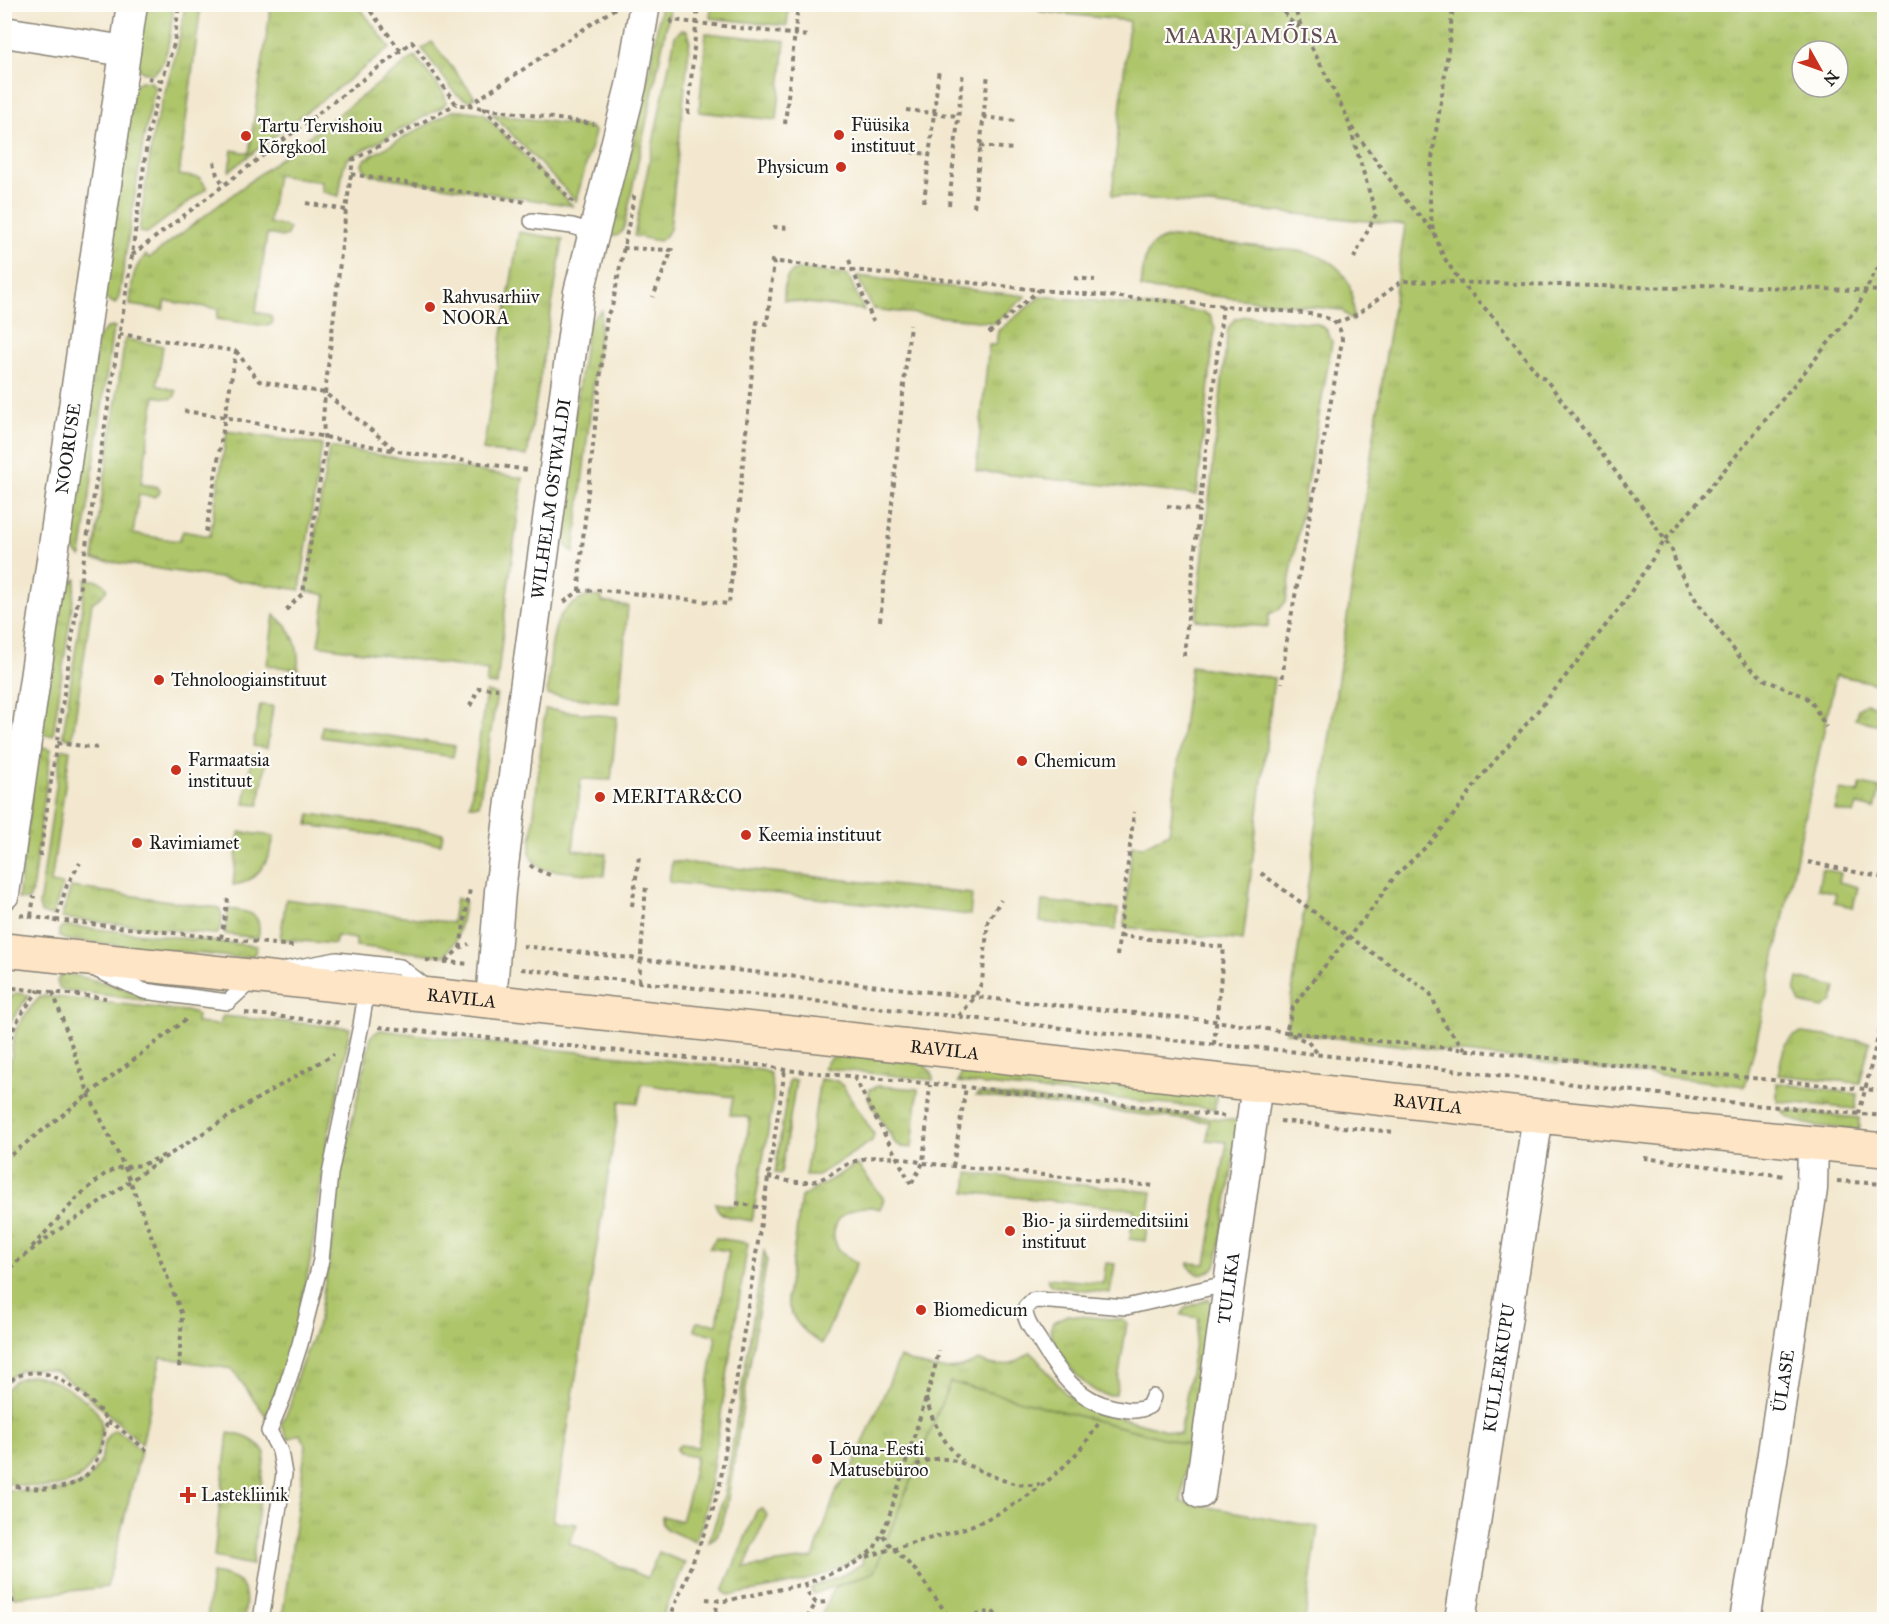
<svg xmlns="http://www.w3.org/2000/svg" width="1889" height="1624" font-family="'IM FELL Great Primer',serif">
<defs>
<pattern id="grass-tufts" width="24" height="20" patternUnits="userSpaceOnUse" patternTransform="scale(1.5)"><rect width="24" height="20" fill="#aec56a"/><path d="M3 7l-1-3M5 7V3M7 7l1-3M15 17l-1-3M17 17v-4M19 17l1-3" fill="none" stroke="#95a95b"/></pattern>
</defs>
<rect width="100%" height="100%" fill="#fdfcf7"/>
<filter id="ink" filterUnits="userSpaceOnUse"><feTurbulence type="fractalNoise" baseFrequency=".0167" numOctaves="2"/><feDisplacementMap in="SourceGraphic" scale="12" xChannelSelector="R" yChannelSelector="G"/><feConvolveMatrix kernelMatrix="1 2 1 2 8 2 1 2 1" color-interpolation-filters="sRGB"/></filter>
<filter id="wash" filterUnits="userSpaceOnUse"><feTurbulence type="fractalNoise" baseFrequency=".008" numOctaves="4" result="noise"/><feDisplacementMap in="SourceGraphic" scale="24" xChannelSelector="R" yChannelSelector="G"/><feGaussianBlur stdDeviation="1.35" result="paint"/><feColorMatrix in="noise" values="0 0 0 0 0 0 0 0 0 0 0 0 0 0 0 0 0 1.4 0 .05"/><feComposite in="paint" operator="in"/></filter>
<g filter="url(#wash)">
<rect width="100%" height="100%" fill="#f3e8cf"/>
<g fill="url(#grass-tufts)" stroke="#657043" stroke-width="1.5" fill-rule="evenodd">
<path d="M1040,4L1884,5V685L1836,675L1760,1025L1745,1086L1286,1032L1405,225L1112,195L1129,21L1039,11ZM1802,51H1838V87H1802Z"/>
<path d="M144,5H174C171,23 170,67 151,74L136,69Z"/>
<polygon points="185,5 201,5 179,175 200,178 207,188 147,233 139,232 153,134 178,46"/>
<polygon points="271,5 358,5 390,48 229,171 232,150 249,153"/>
<path d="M661,5H671L624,228C619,237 616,237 606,235L632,147L646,90Z"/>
<polygon points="711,5 789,5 787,26 710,18"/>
<polygon points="681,30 687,31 690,38 670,229 666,236 659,241 634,236 675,36"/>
<polygon points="706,33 785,41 777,120 699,112"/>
<polygon points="432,42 475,97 468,101 456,94 422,49"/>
<path d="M415,56L445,95L446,102L444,106L347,159L343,169L339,196L322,192V182L277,175L269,223L285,226L289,229L287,235L282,237L267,234L256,312L269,315L273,320L272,324L267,326L217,319L218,309L166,301L163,310L130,305C132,285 131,269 146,255L149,258Z"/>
<polygon points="141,81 151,82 155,87 144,137 119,297 115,304 102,296 133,86"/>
<polygon points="460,110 483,113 573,206 371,175 364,169 362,164 365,159 452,111"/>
<polygon points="492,114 590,127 595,132 576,201"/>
<polygon points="519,232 563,239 527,456 483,450"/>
<path d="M1173,237L1298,251C1338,257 1357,279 1353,321L1341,310L1141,288C1144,263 1142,241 1173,237Z"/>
<path d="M799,269L848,275L864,310L784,300C785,284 782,275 799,269Z"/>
<polygon points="857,276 1026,296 995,323 873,309"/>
<polygon points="1041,296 1203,312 1210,316 1215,327 1197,495 976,471 989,345 996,345 998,331"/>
<polygon points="602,310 574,553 567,547 558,531 588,322"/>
<polygon points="1246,316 1316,323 1326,329 1332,342 1286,601 1280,609 1269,614 1268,627 1196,620 1228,328 1235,319"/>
<polygon points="115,327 112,335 81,557 68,545 98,337 107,328"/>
<polygon points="125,339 163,346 157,385 176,391 175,396 171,399 155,396 141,484 156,486 160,490 159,494 155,497 139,495 133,534 179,541 183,531 210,536 227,431 322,445 300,590 93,559"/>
<polygon points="329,447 523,478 507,595 497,685 486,684 488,671 318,645 326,595 306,591"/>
<polygon points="76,579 53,735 40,735 63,586"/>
<path d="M86,579C95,580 103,580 107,589L104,594L92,603L72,740L63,735Z"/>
<path d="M588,596L602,597V602L628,606L619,703L547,695C550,673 549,627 564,611C571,604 579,600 588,596Z"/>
<path d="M274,615C293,627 300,648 298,670L267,665Z"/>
<polygon points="1191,666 1274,678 1243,941 1124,927 1132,845 1144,846 1169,833"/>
<polygon points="486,692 497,694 479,805 470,805"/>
<polygon points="1866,703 1884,708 1884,726 1855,719 1858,709"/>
<polygon points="260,705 273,706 267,748 253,746"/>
<polygon points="545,709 617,717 611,780 581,779 573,850 606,854 604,876 542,869 532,859 530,852"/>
<polygon points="322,726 455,746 453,757 321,737"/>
<polygon points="38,746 51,749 32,892 29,900 18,899"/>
<polygon points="64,749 70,750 51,883 63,885 52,916 41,913 39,906 61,752"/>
<polygon points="252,756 266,759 259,805 244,804"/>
<polygon points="1861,784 1880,788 1875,809 1857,805 1854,814 1835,810 1840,790 1858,793"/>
<polygon points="310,814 443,833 441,844 308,825"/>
<path d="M239,832L274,836C270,859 259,882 233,885Z"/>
<polygon points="672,861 972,894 970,915 669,882"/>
<polygon points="1822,869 1841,873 1839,882 1858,887 1853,907 1834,903 1836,893 1818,889"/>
<path d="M71,887L219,908C224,914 222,928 217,934H213L61,918Z"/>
<polygon points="456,898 465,901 457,939 445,956 356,946 356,939 337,936 335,944 280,939 286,899 452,923"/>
<polygon points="1042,901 1118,909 1116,930 1040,922"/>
<path d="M228,909C250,912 263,912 258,938L225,934Z"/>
<polygon points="63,926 68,926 257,946 254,955 242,958 66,940 59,936 59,930"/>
<polygon points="65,973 113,985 150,998 142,1000 64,990 59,988 57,981 62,974"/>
<polygon points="1798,978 1836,987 1833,1001 1823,1008 1800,1003 1795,992"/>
<polygon points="17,993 29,995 8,1026 5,1045 5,1001"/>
<polygon points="45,996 194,1012 197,1015 196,1023 219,1025 223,1016 350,1028 341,1079 327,1141 312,1252 300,1309 287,1363 266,1416 232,1369 161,1357 142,1444 78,1387 55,1371 40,1369 21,1370 5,1381 5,1105 13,1043 16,1029 27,1012 40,997"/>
<path d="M380,1030L469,1041L762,1070L770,1073L773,1089V1103L752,1221C739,1218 718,1219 715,1203L735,1206L736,1203L750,1118L730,1115L733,1097L642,1084L638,1103L620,1101L553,1521L577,1524L569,1543L647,1578L659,1552L685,1563L661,1619H282L306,1445L300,1434L288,1439L281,1424L290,1406L297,1375L318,1324L336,1214L339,1180L370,1040L371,1036Z"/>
<path d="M1802,1033L1870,1042L1860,1083L1778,1075C1782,1058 1782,1037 1802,1033Z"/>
<polygon points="839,1054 924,1064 932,1073 933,1080 823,1068 830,1058"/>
<polygon points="967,1067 1216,1096 1215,1109 958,1082 963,1070"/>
<polygon points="820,1079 837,1081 843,1086 874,1134 872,1141 817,1176 805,1176"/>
<polygon points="789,1080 796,1080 781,1174 775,1173"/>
<polygon points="1777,1083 1858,1094 1855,1109 1777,1101"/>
<polygon points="878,1086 918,1089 912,1148 901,1147 895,1143 868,1098 870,1089"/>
<path d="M978,1093L1240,1121L1217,1263C1209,1276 1197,1279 1188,1265L1189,1263L1206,1264L1227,1142L1207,1140L1209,1122L976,1096Z"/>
<path d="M1781,1110L1859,1118V1130C1836,1127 1795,1129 1781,1110Z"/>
<path d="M857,1164L884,1199L880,1209C855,1200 822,1221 838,1248C843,1255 850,1259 857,1263L822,1344C804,1332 791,1321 787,1299L801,1197Z"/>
<polygon points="968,1173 1152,1192 1145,1241 1130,1239 1134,1209 966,1192"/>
<polygon points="716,1238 748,1243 710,1484 702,1524 695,1542 666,1529 662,1524 662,1516 681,1521 689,1493 696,1457 679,1454 676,1449 680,1445 698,1447 716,1335 695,1331 695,1326 697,1322 717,1324 729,1251 709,1248"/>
<polygon points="764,1251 767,1259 726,1511 718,1534 713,1540 709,1542 725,1492"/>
<polygon points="1106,1263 1115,1264 1110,1293 1052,1286 1048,1282 1048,1278 1103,1283"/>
<path d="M1209,1299L1212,1304L1189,1445L950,1382L874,1572L813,1594L811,1588L847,1573L863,1563L861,1555C824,1581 772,1589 728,1595L723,1591L756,1512L759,1509H763L767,1515L744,1568L813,1558L837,1489L851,1471L900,1357C926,1369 952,1375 979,1360C997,1370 1015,1365 1031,1352L1066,1394L1084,1407L1180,1434L1199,1318L1181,1315L1185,1308Z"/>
<path d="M1067,1315L1123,1320L1127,1323L1116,1394C1090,1403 1054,1351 1050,1330L1053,1322Z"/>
<path d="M32,1375C52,1378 87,1396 98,1414C107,1428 98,1459 87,1470C83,1476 75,1481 68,1483C50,1490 24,1486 5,1483V1390L15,1380Z"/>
<path d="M115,1430L123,1434L141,1451L107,1587L14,1597L5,1563V1490C39,1489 86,1502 101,1458C105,1447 103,1436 115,1430Z"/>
<path d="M228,1433C243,1435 256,1439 265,1453L252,1565L214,1557Z"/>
<path d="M212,1573C245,1578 249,1588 244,1619H207Z"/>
</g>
<polygon fill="#aec56a" stroke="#657043" stroke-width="1.5" points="950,1382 1189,1445 1181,1502 1318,1527 1305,1619 819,1620 835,1587 874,1572"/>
</g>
<g filter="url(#ink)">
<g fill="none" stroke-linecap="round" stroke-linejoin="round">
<g stroke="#888276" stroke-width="18">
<g id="lane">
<polyline points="532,221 572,226 593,232"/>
<polyline points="288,969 337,960 400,967 427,988"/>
<polyline points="97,970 144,991 228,1002 254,978"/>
<path d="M1153,1397L1149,1406C1140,1411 1131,1411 1122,1409C1080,1404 1059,1374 1039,1340C1033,1331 1022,1318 1026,1307L1032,1301L1038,1300L1126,1307L1230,1283"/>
<polyline points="261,1620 284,1474 280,1451 269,1431 283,1397 300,1344 321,1260 330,1174 361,1025 367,988"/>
</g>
</g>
<g stroke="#888276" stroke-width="33">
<g id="street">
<polyline points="4,32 125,51"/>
<path id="s1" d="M4,894L132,4"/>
<path id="s2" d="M491,1001L500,891L522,711L579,292L631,86L645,4"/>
<path id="s3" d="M1200,1493L1257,1084"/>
<path id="s4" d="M1460,1620L1538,1116"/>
<path id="s5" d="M1745,1620L1772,1460L1812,1189L1813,1144"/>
</g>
</g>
<g stroke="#888276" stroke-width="36">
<g id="secondary">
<path id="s6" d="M4,950L820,1036L1538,1116L1884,1150"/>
</g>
</g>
<g stroke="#888276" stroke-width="4" stroke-dasharray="4.5 4.5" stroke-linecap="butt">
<polyline points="365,4 401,51"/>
<polyline points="998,4 1027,7"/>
<polyline points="1281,4 1288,19 1303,30 1346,115 1349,124 1403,197 1434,232 1443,256 1461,283 1496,320 1537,373 1547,381 1646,512 1672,550 1677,567 1697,602 1742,660 1765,680 1806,697 1812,703 1826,727"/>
<polyline points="1293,4 1302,29"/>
<polyline points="671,24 672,20 808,36"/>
<polyline points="148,78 162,81"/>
<polyline points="468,106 594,124"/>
<polyline points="483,108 574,203"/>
<polyline points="906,110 958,116"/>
<polyline points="688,114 698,4"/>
<polyline points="983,117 1016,121"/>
<polyline points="785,124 798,4"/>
<polyline points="1350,128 1376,214 1354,258"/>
<polyline points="980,146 1013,149"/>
<polyline points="902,151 930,154"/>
<polyline points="214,162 217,175 224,185"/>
<polyline points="351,174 526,202"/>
<polyline points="924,202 939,68"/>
<polyline points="306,203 346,210 353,160 456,104"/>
<polyline points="949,205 963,71"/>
<polyline points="974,207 988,73"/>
<polyline points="773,227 789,228"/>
<path d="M1433,230C1425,185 1434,145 1441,101C1446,69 1450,37 1453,4"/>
<polyline points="623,248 672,250 653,297"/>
<polyline points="132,255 412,42 456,104 468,106 617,7"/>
<polyline points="849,260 873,321"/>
<polyline points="1884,260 1875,272 1857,308 1694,507 1665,540 1622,605 1541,707 1481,777 1452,817 1428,845 1395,876 1371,910 1305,990 1293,1007 1286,1032 1884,1091"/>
<path d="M770,261L1039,290L1294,312C1314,315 1342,314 1342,341L1286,645L1282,683"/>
<polyline points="1074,278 1095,280"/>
<polyline points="1336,323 1358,314 1402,281 1676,288 1700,285 1884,291"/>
<polyline points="989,333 1039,290"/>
<polyline points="119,334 236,351 206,532"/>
<polyline points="236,351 259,381 325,393 397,451 528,470"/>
<polyline points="184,411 224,417 396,451"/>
<polyline points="1167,506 1199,510 1223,305"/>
<polyline points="579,591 580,566 607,315 612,307 635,192"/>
<polyline points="564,602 579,591 602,590 729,604 757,322 767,324 774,261"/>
<polyline points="286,610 303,593 325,447 323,420 325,393 346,210"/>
<polyline points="880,621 910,325"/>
<polyline points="1184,656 1199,510"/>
<polyline points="470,706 479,688 498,689"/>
<polyline points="57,743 100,748"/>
<polyline points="40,856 84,558 132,255 148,135 162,81 174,44 179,4"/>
<polyline points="1808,862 1884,878"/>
<polyline points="530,865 535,869 550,875"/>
<polyline points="1261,873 1329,923 1421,986 1430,993 1445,1025 1465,1049"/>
<polyline points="632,906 639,856"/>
<polyline points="20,915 55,920 293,946"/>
<polyline points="31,916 34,896"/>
<polyline points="55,923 67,885 80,863"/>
<polyline points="1120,936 1224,947 1214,1044"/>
<polyline points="221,938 228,899"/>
<polyline points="523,946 975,997 1215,1021 1286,1032 1308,1042 1319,1055"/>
<polyline points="460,948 470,889"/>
<polyline points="1117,956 1134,812"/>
<polyline points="426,960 469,964"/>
<polyline points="446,961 460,948 469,944"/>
<polyline points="521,969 1227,1046 1262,1048 1755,1105 1884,1116"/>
<polyline points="639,982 646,885"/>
<polyline points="4,987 106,998"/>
<polyline points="53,992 89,1095 126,1170 182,1315 179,1369"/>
<polyline points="245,1013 341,1023"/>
<polyline points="959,1016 975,997 982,982 988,921 1001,900"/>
<polyline points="379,1027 768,1066 785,1070 966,1087 1224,1116"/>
<path d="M4,1074C10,1031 12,1025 39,990"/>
<polyline points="854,1077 911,1184"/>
<polyline points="1859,1114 1884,1013"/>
<polyline points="1280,1121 1395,1132"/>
<polyline points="1644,1158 1785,1176"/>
<polyline points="4,1160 189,1017"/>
<polyline points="953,1166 966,1087"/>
<path d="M768,1177C780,1179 793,1183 806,1182C825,1182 836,1168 853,1162C876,1153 900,1157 923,1163L1154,1186"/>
<polyline points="1837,1181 1884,1184"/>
<polyline points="912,1183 923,1163 930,1085"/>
<polyline points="736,1203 763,1208"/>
<polyline points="32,1247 80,1195 105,1174 117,1168 142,1165 165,1155"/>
<polyline points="4,1275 19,1260 55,1232 85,1213 150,1167 250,1103 334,1054"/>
<path d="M4,1386C32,1359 60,1377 85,1397C94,1405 102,1411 107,1422C103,1437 101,1454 93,1467C73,1497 34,1488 4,1485"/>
<path d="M926,1398C934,1426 942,1440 962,1461"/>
<polyline points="107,1422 114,1424 150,1453"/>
<path d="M903,1477C948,1428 989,1494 1040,1484"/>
<polyline points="883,1535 888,1543 916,1571 949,1617 953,1620"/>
<path d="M867,1557C897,1546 928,1540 959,1530C1010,1514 1071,1471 1098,1424"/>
<polyline points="4,1573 14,1607"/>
<polyline points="805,1584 809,1595 816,1603 827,1602"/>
<polyline points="706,1599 724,1601 805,1584 852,1565 874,1549 888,1520 931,1382 939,1351"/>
<polyline points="807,1618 816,1603"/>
<polyline points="669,1620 711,1516 720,1484 785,1070"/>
<polyline points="714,1620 718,1601"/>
<polyline points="958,1620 992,1611 998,1617 998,1620"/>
</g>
<use href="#lane" stroke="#fff" stroke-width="15"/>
<use href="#street" stroke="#fff" stroke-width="30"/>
<use href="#secondary" stroke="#fee5c5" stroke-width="33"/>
</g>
</g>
<g fill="#c8321e" stroke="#fdfcf7" stroke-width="2">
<circle cx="839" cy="135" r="6"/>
<circle cx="246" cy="136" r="6"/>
<circle cx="841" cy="167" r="6"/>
<circle cx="430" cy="307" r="6"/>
<circle cx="159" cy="680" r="6"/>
<circle cx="1022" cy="761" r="6"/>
<circle cx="176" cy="770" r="6"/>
<circle cx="600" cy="797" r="6"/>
<circle cx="746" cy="835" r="6"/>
<circle cx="137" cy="843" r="6"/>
<circle cx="1010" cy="1231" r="6"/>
<circle cx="921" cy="1310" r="6"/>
<circle cx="817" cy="1459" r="6"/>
<path d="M185 1486h6v6h6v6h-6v6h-6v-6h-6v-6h6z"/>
</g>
<g text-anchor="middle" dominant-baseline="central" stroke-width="4.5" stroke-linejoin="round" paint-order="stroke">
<g font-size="18" fill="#1c1c1c" stroke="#fdfcf7" text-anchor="start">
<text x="851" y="125">Füüsika<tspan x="851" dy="21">instituut</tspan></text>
<text x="258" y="126">Tartu Tervishoiu<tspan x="258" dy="21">Kõrgkool</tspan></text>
<text x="829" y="167" text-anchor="end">Physicum</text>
<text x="442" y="297">Rahvusarhiiv<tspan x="442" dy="21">NOORA</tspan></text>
<text x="171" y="680">Tehnoloogiainstituut</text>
<text x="188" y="760">Farmaatsia<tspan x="188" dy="21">instituut</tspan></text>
<text x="1034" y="761">Chemicum</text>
<text x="612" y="797">MERITAR&amp;CO</text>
<text x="758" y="835">Keemia instituut</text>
<text x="149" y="843">Ravimiamet</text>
<text x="1022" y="1221">Bio- ja siirdemeditsiini<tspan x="1022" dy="21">instituut</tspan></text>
<text x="933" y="1310">Biomedicum</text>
<text x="829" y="1449">Lõuna-Eesti<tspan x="829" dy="21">Matusebüroo</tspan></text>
<text x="201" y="1495">Lastekliinik</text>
</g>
<g font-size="18" fill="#1c1c1c" stroke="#fdfcf7">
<text stroke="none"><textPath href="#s1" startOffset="450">NOORUSE</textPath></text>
<text stroke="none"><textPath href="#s2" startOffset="506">WILHELM OSTWALDI</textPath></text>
<text stroke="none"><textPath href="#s6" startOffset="460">RAVILA</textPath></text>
<text stroke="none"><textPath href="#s6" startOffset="946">RAVILA</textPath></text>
<text stroke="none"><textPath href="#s6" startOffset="1432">RAVILA</textPath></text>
<text stroke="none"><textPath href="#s3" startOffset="207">TULIKA</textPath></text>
<text stroke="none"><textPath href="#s4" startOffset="255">KULLERKUPU</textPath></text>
<text stroke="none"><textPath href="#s5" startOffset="242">ÜLASE</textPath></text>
</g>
<g font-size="21" letter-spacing="1.5" fill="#624d57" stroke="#fdfcf7">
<text x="1252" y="36">MAARJAMÕISA</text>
</g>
</g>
<rect width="1889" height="1624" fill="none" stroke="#fdfcf7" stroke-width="24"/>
<g transform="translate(1820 69) rotate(130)"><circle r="28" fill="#fdfcf7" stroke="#a3a29f" stroke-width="1.5"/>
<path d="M0-4.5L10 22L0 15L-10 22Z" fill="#c8321e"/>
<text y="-9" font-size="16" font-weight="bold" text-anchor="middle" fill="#1c1c1c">N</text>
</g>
</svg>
